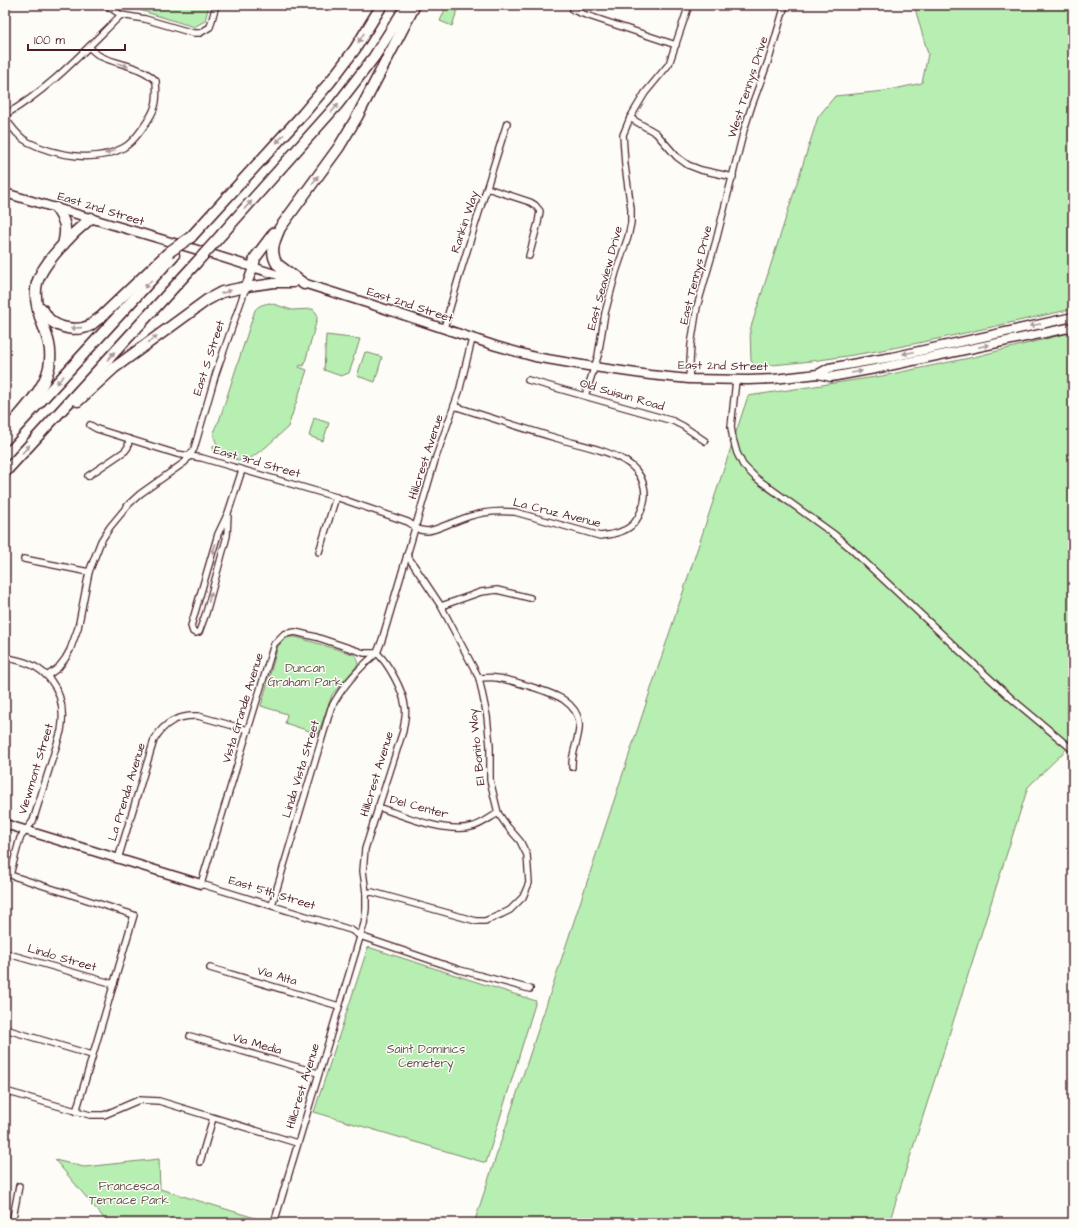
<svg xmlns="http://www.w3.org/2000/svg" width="1078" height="1228" font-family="'Architects Daughter',sans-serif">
<rect width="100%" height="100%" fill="#fdfcf7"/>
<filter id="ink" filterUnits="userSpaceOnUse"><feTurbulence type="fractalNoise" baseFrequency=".025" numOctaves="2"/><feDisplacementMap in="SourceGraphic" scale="8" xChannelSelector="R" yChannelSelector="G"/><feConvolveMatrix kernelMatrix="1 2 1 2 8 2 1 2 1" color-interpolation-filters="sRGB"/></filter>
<g filter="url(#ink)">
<g fill="#b7eeb1" stroke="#80866e">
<polygon points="123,5 209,5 205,21 194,27"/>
<polygon points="447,5 459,5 452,26 440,21"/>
<path d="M914,5H1073V309C969,331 863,360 756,366L751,361L750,330L818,117L835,96L885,91L922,83L928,54Z"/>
<path d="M270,303L292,310L313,309L317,314V319L304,366L300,365L299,367L307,370L288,427L266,447L252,457L248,463L213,452V446L217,444C212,435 213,429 219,421L255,310C259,305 264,304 270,303Z"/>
<polygon points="1073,332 1073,743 1028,787 889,1223 474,1223 748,396 882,376 974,357"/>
<polygon points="326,335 360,339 355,355 353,357 354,359 349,373 341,376 324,370"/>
<polygon points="365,352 382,357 375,382 357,376"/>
<polygon points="314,418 329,423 323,441 309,436"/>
<polygon points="290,637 296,637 353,654 357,657 358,663 356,667 332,695 318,734 285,723 287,714 261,706 278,646 285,639"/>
<polygon points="368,947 536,1001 486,1163 314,1112"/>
<polygon points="159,1159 160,1189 265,1221 264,1223 108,1223 55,1160 84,1167"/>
</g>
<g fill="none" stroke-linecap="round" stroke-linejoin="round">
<g stroke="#4a1f2b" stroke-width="8">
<g id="street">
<polyline points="106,5 121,15 145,19 193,33 200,33 210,27 216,5"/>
<polyline points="577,5 573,10 583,14 676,45"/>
<polyline points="289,7 290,5"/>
<path d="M5,115C51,88 83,52 121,15"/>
<path d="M5,118C12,127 18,137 28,142C56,156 95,163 123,148C131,144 137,136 142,129C156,110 158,103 156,81C142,66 119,65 102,57C97,55 93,51 89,47"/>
<polyline points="630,118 656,133 677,157 688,165 701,170 733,177"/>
<polyline points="487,188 530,202 535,205 540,211 538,223 529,256"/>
<polyline points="444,328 461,270 507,123"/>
<polyline points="689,379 691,345 697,307 716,241 744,130 752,105 770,56 785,5"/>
<polyline points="528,380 673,421 683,426 705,441"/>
<polyline points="736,380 731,427 733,439 737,453 743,465 756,478 835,535 850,548 962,653 1012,699 1073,750"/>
<polyline points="585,396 598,356 605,313 616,272 628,237 631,223 631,209 625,165 623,135 630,118 645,93 669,64 689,5"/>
<path d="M90,425L97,429L177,454L202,458L336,497L408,522L420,530L427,531C436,530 445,525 454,522C476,513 492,510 515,512L600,536C610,535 623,533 631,526C636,522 639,516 641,511C650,492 643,472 625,461C605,449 579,445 556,438C522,428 488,417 454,406"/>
<polyline points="88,476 125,451 128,447 129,439"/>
<polyline points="228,513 227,536 206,613 199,632 196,633 193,632 191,626 218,534 228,513 242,470"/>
<polyline points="319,552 336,497"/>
<polyline points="24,559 89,572"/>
<polyline points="441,606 481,592 497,590 530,598"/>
<polyline points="377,653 364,653 316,637 295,632 284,634 274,644 201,884 351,930 360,936 460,970 530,989"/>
<path d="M5,658C46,662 68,690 61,731L33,821L20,838L10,875L134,915L76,1112"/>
<polyline points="47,676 58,668 65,659 70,650 78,628 89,572 101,541 110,527 129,504 140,494 185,462 194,449 216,373 246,287"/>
<path d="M479,678C484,678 491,677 497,678C511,680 552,692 564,700C571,705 578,713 579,722C581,737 571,751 572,767"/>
<path d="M378,807C405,816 442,833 471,827C481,825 489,818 498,813"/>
<path d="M118,859L154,740C164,723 177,715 198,716L248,730"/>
<polyline points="366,893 372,892 476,921 485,921 502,914 510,910 523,897 529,883 527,855 520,841 507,826 498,813 490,780 490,746 487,716 479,678 441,606 407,555"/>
<path d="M272,905L331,708C342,687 359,668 377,653"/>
<polyline points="5,953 114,984"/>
<polyline points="210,968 339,1006"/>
<polyline points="5,1029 92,1055"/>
<polyline points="190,1036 318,1073"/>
<polyline points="5,1091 90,1115 104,1115 139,1100 159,1101 297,1143"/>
<polyline points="200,1162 213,1118"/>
<polyline points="12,1223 19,1186"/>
<path d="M274,1223L364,924L366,909V893L363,871L365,849L403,731C404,722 407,714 405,706C403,690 388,663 377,653L382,640L436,457L459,392L472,339"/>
</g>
</g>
<g stroke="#4a1f2b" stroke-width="11">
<g id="secondary">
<polyline points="5,193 208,253 373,305 496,346 535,357 594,367 650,375 689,379 748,380 774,379 818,374 829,368 892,357 1073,317"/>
<polyline points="246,287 274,283 293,283"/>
<polyline points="246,287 253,268"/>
<polyline points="818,374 831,377 875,369 1073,327"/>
<polyline points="5,824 201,884"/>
</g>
</g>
<g stroke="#4a1f2b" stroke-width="13">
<g id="highway">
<path d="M56,208C66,222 67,228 63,245"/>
<polyline points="222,234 337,105 374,57 407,5"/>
<polyline points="191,237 303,114 330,82 355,49 382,5"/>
<polyline points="253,268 255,258 274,233"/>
<path d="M304,284L277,264C269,251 275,240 280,228L339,147L357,117L415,5"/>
<path d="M41,308C44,311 46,315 48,318C58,329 78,332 91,325C94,322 98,319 101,317L168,253"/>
<polyline points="78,401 114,368 207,300 222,292 246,287"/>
<path d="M12,424C27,406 49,384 50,360C52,341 42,327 38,310C36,302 35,291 37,283C43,262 74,232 91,218"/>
<polyline points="5,440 174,255"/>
<polyline points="5,472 196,263"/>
</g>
</g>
<use href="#street" stroke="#fdfcf7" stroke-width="5.5"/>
<use href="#secondary" stroke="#fdfcf7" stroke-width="8"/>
<use href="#highway" stroke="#fdfcf7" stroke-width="10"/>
<g stroke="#4a1f2b" stroke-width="13" stroke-linecap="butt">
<g id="highway-bridge">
<polyline points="169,252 191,237"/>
<polyline points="196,263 222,234"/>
</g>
</g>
<use href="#highway-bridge" stroke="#fdfcf7" stroke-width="10"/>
</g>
<defs><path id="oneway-solid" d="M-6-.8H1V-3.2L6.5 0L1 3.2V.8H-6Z"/></defs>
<g fill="#ac999b">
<use href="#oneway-solid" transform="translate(361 38) rotate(122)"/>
<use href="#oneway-solid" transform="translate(123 65) rotate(19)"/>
<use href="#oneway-solid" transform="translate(335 108) rotate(-50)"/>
<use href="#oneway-solid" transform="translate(280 139) rotate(132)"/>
<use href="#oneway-solid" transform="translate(110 152) rotate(163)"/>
<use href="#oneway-solid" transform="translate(315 180) rotate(-54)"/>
<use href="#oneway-solid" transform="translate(248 205) rotate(-47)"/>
<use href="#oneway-solid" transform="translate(148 284) rotate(132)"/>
<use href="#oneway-solid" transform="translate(226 292) rotate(-18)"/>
<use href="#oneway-solid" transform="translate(1035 325) rotate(168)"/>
<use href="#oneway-solid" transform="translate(76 328) rotate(176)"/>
<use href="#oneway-solid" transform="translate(153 339) rotate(-36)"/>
<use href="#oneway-solid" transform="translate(984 346) rotate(-12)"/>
<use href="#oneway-solid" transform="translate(908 353) rotate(168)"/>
<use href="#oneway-solid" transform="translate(111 356) rotate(-48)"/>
<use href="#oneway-solid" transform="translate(857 372) rotate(-10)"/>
<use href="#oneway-solid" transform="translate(60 380) rotate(132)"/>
<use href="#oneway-solid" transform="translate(26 449) rotate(-48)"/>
<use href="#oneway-solid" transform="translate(214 549) rotate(107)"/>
<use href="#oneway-solid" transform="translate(210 597) rotate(-75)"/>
</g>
</g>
<g text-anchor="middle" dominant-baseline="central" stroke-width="3" stroke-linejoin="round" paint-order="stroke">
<g font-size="12" fill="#4a1f2b" stroke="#fdfcf7">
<text transform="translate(748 87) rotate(-72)">West Tennys Drive</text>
<text transform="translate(101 209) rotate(17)">East 2nd Street</text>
<text transform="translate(465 222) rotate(-72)">Rankin Way</text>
<text transform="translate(696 275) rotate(-76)">East Tennys Drive</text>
<text transform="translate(605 278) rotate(-75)">East Seaview Drive</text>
<text transform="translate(410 305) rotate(18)">East 2nd Street</text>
<text transform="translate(209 358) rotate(-72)">East S Street</text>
<text transform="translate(723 366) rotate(1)">East 2nd Street</text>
<text transform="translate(622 395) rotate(16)">Old Suisun Road</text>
<text transform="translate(426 457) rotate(-72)">Hillcrest Avenue</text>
<text transform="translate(257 462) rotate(16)">East 3rd Street</text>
<text transform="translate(557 513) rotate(14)">La Cruz Avenue</text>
<text transform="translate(243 708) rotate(-73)">Vista Grande Avenue</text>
<text transform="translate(477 747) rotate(-96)">El Bonito Way</text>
<text transform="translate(36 769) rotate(-73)">Viewmont Street</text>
<text transform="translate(301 769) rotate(-73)">Linda Vista Street</text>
<text transform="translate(377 774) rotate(-73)">Hillcrest Avenue</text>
<text transform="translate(127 792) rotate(-73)">La Prenda Avenue</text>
<text transform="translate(419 807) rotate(15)">Del Center</text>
<text transform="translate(272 893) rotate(17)">East 5th Street</text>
<text transform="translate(62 958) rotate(16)">Lindo Street</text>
<text transform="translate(277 976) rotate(16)">Via Alta</text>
<text transform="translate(257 1044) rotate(16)">Via Media</text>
<text transform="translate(303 1086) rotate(-73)">Hillcrest Avenue</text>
</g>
<g font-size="12" fill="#65534c" stroke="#fdfcf7">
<text x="305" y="668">Duncan<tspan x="305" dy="14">Graham Park</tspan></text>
<text x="426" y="1049">Saint Dominics<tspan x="426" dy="14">Cemetery</tspan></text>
<text x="129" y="1186">Francesca<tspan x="129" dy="14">Terrace Park</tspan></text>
</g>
</g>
<rect width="1078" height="1228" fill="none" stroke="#fdfcf7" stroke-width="20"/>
<rect x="10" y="10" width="1058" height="1208" fill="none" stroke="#4a1f2b" stroke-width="1.5" filter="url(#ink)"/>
<path d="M28 44v6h97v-6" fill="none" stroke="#4a1f2b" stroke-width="2"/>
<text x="34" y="44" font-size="12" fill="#4a1f2b" stroke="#fdfcf7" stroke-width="3" paint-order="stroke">100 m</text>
</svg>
